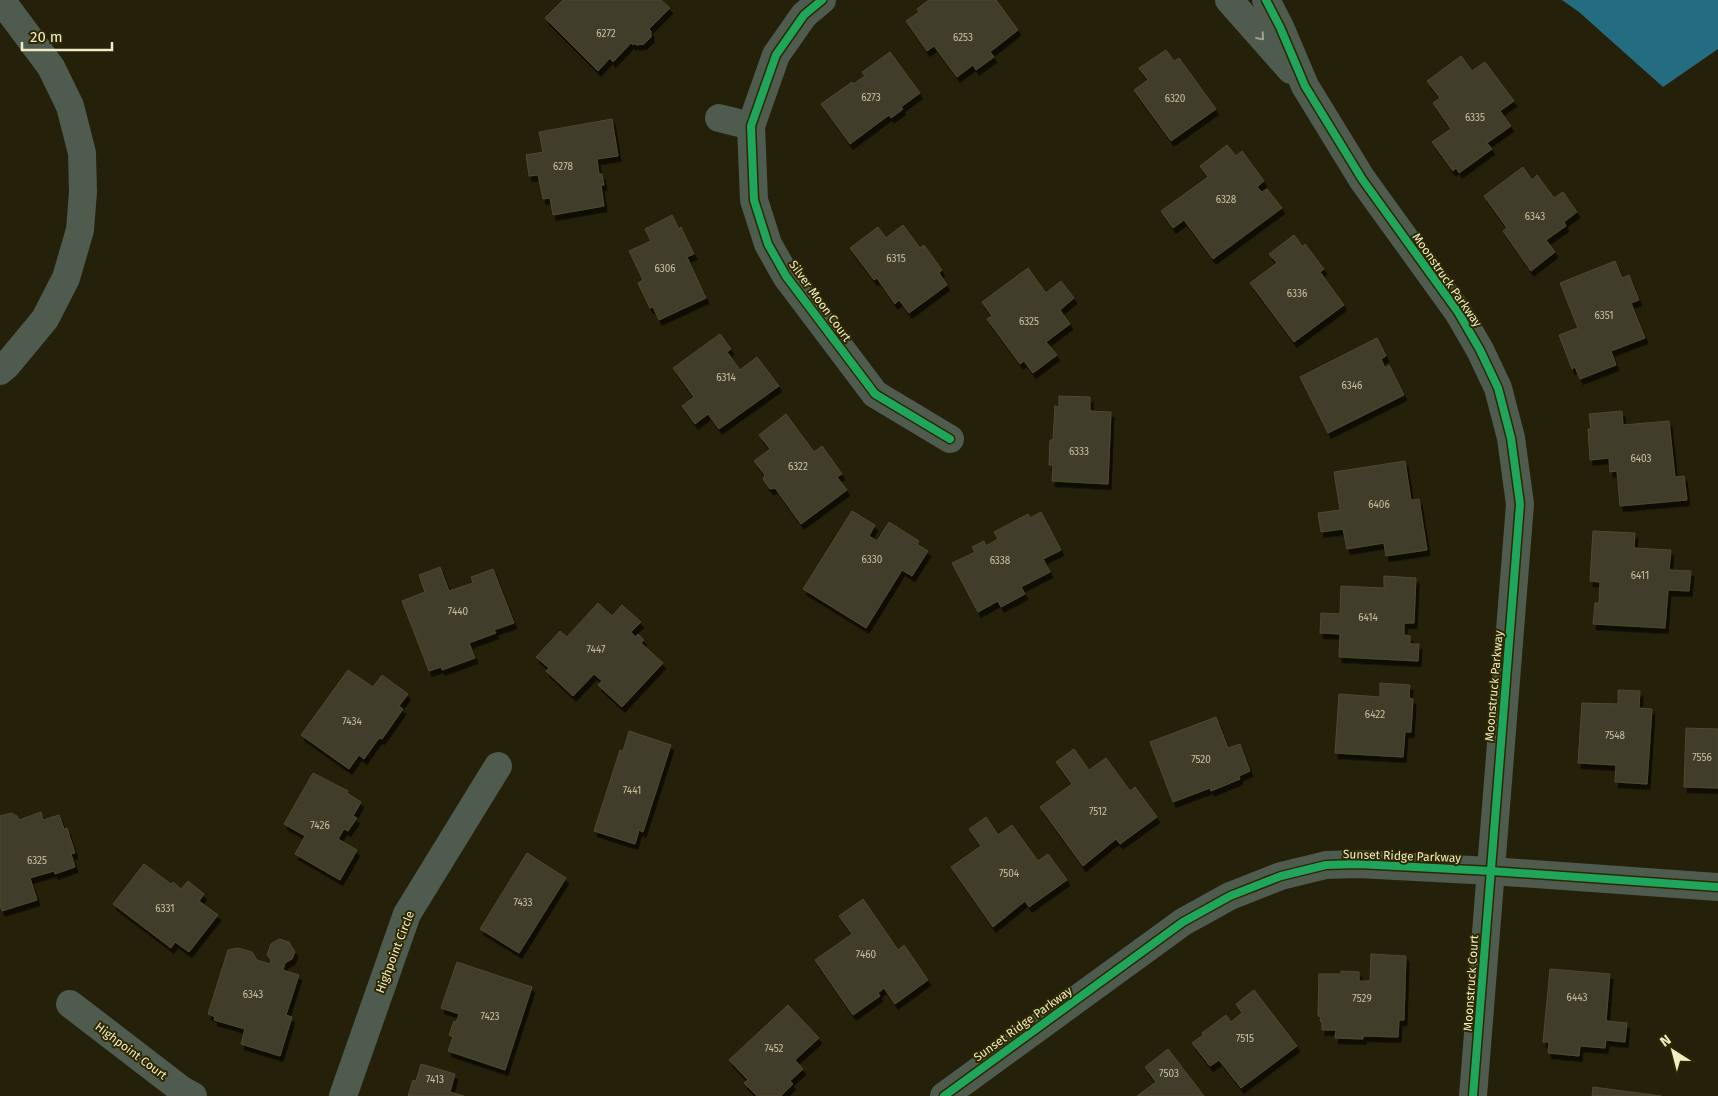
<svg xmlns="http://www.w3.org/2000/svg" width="1718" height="1096" font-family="'Fira Sans',sans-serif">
<defs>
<filter id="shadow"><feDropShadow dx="3" dy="5.5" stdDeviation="0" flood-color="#0009"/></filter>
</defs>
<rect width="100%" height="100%" fill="#24200a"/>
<polygon fill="#246d81" points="1562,0 1718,0 1718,49 1663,87 1579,12"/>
<g fill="#403d29" stroke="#4d4a30" filter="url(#shadow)">
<polygon points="563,0 661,0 670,8 649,29 651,31 651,37 644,44 636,45 635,43 633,45 631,43 613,62 610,58 598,71 545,18"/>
<polygon points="929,0 996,0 1018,30 990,52 994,57 976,70 973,65 957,77 934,46 927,51 906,21 919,12 917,9"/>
<polygon points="1166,50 1174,61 1179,58 1216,109 1171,141 1134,90 1148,80 1139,68"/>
<polygon points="890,52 920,93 901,107 903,109 891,118 889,115 850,144 821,104 852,82 853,84 865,76 862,72"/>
<polygon points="1461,56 1472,71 1485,62 1514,101 1500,111 1511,126 1487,143 1492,149 1459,173 1456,168 1453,171 1432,142 1451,129 1433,103 1440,98 1427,81"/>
<polygon points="612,119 618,156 597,159 599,174 602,174 604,185 601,185 604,206 553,215 550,198 543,199 538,175 529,176 526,155 543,152 539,132"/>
<polygon points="1227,145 1236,156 1242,151 1264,181 1257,187 1262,192 1267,189 1282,208 1213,259 1184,220 1173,228 1161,211 1208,177 1200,166"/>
<polygon points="1523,167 1532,180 1537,175 1554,198 1563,192 1577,212 1564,222 1566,226 1546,240 1555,252 1531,271 1503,231 1507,228 1484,196"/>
<polygon points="672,215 679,229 681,227 694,254 687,257 706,298 659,320 653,307 650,308 638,283 643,280 629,251 651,241 645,229"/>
<polygon points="903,225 920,248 924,245 942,270 939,273 947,285 909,313 899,300 895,304 877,278 874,280 850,248 878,227 886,238"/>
<polygon points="1294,235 1303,247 1305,244 1324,269 1320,272 1344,305 1294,342 1250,283 1277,263 1269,254"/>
<polygon points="1615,261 1622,278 1629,275 1639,300 1631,303 1645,338 1611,351 1616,365 1580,379 1575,367 1572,369 1559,335 1578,328 1560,283"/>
<polygon points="1028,268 1046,293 1061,281 1074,298 1060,310 1070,324 1046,342 1057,355 1033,373 1024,361 1020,364 987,319 992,316 982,302"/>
<polygon points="720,334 731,349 727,352 740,370 757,357 779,386 719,429 708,414 695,424 682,406 694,397 673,368"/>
<polygon points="1377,338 1386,356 1381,359 1385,368 1389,365 1404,395 1328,433 1300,377"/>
<polygon points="1059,396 1090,397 1090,411 1111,412 1108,484 1052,481 1053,465 1049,465 1050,440 1053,440 1055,406 1059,407"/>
<polygon points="1622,411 1623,425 1669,421 1675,477 1684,476 1687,500 1620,506 1617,471 1610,472 1609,458 1590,460 1588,429 1591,429 1589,414"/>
<polygon points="786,414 814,452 822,446 842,474 837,477 847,490 801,524 775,488 770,489 763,479 765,475 754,461 770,449 759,435"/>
<polygon points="1405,461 1411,500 1419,499 1427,550 1386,556 1384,543 1347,549 1343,529 1321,532 1318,513 1340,510 1334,472"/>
<polygon points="852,511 875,525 869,536 877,541 889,522 919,541 917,544 928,551 912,576 902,570 866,628 803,589"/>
<polygon points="1041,512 1061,550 1043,559 1050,572 1021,587 1025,594 1001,607 998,601 978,612 952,563 975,552 972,547 984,541 986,546 998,539 994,532 1028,514 1030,518"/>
<polygon points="1593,531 1635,533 1634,548 1671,550 1669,570 1691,571 1689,591 1668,590 1665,628 1593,624 1595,603 1599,603 1600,582 1590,581"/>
<polygon points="440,567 449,591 473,583 471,577 493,569 514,623 494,630 496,633 469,643 475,658 442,670 441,667 429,671 402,601 425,592 419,575"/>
<polygon points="1384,576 1416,578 1414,623 1404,623 1404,635 1410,636 1410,644 1419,644 1418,661 1339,657 1340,634 1320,633 1321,613 1340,614 1341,586 1384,588"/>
<polygon points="598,603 612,616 622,605 641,622 631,632 635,637 638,634 644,640 641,643 663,663 622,707 598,685 602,681 594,674 573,696 546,671 549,668 536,657 560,631 567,637"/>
<polygon points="348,670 373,687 382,675 408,694 399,706 403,709 382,739 379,738 364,759 359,755 349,769 301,735"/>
<polygon points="1380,683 1410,685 1409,698 1413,699 1411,732 1405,732 1403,757 1335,753 1339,694 1380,697"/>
<polygon points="1618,690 1640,691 1639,708 1652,709 1647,784 1615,782 1616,765 1578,763 1582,703 1618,704"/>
<polygon points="1216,717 1228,748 1240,744 1250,771 1239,776 1240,779 1211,791 1210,788 1173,802 1150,742"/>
<polygon points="1686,728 1718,729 1718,788 1684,787"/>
<polygon points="629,731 671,745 643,832 639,830 635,844 594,831 620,750 623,751"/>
<polygon points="1074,749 1089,770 1106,758 1130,791 1135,787 1157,817 1120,844 1116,839 1083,866 1040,807 1072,784 1056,762"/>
<polygon points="313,773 348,791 347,793 361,802 353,816 357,818 348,831 344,829 338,839 357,850 340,880 295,854 305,836 284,824"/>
<polygon points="41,812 43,820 59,815 64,829 67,828 75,853 71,854 75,867 55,874 54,871 30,878 37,900 2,911 0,905 0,816 11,813 17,816 19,820"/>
<polygon points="986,817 998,835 1012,825 1038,861 1048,854 1067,880 1029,907 1025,901 993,927 951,867 981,846 969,829"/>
<polygon points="527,853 566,878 519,953 480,929"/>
<polygon points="144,864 171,884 173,882 181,889 188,881 204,894 199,901 218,915 189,952 175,942 171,948 113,904"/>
<polygon points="863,899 898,950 904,945 928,980 895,1004 884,988 878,993 880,996 853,1015 815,960 852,934 839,916"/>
<polygon points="279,939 289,942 295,952 292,959 285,963 283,970 299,975 286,1015 292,1017 280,1056 241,1044 245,1029 214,1020 215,1017 208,1014 228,950 238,948 252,952 257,960 270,964 271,960 267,955 271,944"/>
<polygon points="1371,954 1406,956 1404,1020 1399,1020 1398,1037 1363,1036 1363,1039 1335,1038 1336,1030 1322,1030 1322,1022 1320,1021 1321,1017 1318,1016 1319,974 1341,974 1341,971 1359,972 1359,981 1370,981"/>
<polygon points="457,962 532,987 505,1070 448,1051 453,1037 449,1035 454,1021 456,1022 459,1014 441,1008"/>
<polygon points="1550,969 1610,974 1606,1021 1627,1023 1625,1042 1606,1040 1605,1048 1580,1046 1579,1056 1548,1053 1549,1042 1543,1042"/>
<polygon points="1254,990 1297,1046 1241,1088 1219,1060 1210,1066 1192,1043 1203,1035 1202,1033 1226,1015 1231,1022 1242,1013 1236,1004"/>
<polygon points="788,1005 819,1038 795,1060 803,1069 790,1081 793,1084 781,1096 757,1096 744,1083 748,1080 729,1060"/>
<polygon points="1168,1049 1204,1096 1137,1096 1156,1082 1145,1067"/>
<polygon points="421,1064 455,1074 450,1092 464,1096 408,1096 413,1080 416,1081"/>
<polygon points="1593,1087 1661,1096 1592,1096"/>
</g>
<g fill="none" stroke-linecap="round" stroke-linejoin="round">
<g stroke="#4e5b4e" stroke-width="28">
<polyline points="822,0 804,15 776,55 751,126 754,200 768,244 786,276 875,394 950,439"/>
<polyline points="1229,0 1291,70"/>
<polyline points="1266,0 1280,27 1305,86 1362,179 1458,312 1480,350 1498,388 1511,438 1520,504 1473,1096"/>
<polyline points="719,118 751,126"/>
<polyline points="0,371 6,366 45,319 66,278 80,230 83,192 82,153 70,106 51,67 1,0"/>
<polyline points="70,1004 182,1090 193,1096"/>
<polyline points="343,1096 407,914 498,766"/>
<polyline points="944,1096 1183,922 1230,896 1281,876 1326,865 1358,864 1491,871 1718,887"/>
</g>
<g stroke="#2e2800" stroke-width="11">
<g id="cycleway">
<polyline points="822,0 804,15 776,55 751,126 754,200 768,244 786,276 875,394 950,439"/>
<polyline points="1266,0 1280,27 1305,86 1362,179 1458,312 1480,350 1498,388 1511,438 1520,504 1473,1096"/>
<polyline points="944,1096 1183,922 1230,896 1281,876 1326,865 1358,864 1491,871 1718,887"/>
</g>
</g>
<use href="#cycleway" stroke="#20a55d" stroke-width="8"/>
</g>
<defs><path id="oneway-chevron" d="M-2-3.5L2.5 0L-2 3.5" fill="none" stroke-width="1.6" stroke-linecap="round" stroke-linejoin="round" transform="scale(1.25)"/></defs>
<use stroke="#9fa48a" href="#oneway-chevron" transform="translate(1261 37) rotate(49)"/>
<g text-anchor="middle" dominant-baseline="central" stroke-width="4" stroke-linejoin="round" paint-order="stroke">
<g font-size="10" fill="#c4c09e">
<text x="606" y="34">6272</text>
<text x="963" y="38">6253</text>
<text x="871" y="98">6273</text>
<text x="1175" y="99">6320</text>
<text x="1475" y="118">6335</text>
<text x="563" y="167">6278</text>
<text x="1226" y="200">6328</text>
<text x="1535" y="217">6343</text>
<text x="896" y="259">6315</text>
<text x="665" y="269">6306</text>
<text x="1297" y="294">6336</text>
<text x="1604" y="316">6351</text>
<text x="1029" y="322">6325</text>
<text x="726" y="378">6314</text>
<text x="1352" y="386">6346</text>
<text x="1079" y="452">6333</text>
<text x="1641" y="459">6403</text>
<text x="798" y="467">6322</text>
<text x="1379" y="505">6406</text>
<text x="872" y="560">6330</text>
<text x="1000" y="561">6338</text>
<text x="1640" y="576">6411</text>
<text x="458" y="612">7440</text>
<text x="1368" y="618">6414</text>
<text x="596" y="650">7447</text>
<text x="1375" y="715">6422</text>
<text x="352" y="722">7434</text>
<text x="1615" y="736">7548</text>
<text x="1702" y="758">7556</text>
<text x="1201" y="760">7520</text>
<text x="632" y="791">7441</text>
<text x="1098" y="812">7512</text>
<text x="320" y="826">7426</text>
<text x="37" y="861">6325</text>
<text x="1009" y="874">7504</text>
<text x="523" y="903">7433</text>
<text x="165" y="909">6331</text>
<text x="866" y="955">7460</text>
<text x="253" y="995">6343</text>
<text x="1577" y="998">6443</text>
<text x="1362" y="999">7529</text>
<text x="490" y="1017">7423</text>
<text x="1245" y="1039">7515</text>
<text x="774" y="1049">7452</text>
<text x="1169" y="1074">7503</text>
<text x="435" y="1080">7413</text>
</g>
<g font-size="12" fill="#f0ecc5" stroke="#2e2800">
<text transform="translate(1447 280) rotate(55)">Moonstruck Parkway</text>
<text transform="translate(820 301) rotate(54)">Silver Moon Court</text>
<text transform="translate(1494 686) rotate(-85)">Moonstruck Parkway</text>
<text transform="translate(1402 856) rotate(2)">Sunset Ridge Parkway</text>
<text transform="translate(395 952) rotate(-69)">Highpoint Circle</text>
<text transform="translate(1471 983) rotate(-86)">Moonstruck Court</text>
<text transform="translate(1023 1024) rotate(-36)">Sunset Ridge Parkway</text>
<text transform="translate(131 1051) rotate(37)">Highpoint Court</text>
</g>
</g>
<g transform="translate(1673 1051) rotate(324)" stroke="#2e2800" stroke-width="4" paint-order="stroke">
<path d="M0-4L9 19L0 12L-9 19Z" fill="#f0ecc5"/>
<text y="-8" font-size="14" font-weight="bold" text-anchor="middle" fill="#f0ecc5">N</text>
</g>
<path d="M22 42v8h90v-8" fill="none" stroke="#f0ecc5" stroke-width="2.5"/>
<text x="30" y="42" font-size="15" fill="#f0ecc5" stroke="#2e2800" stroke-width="4" paint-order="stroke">20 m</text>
</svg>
